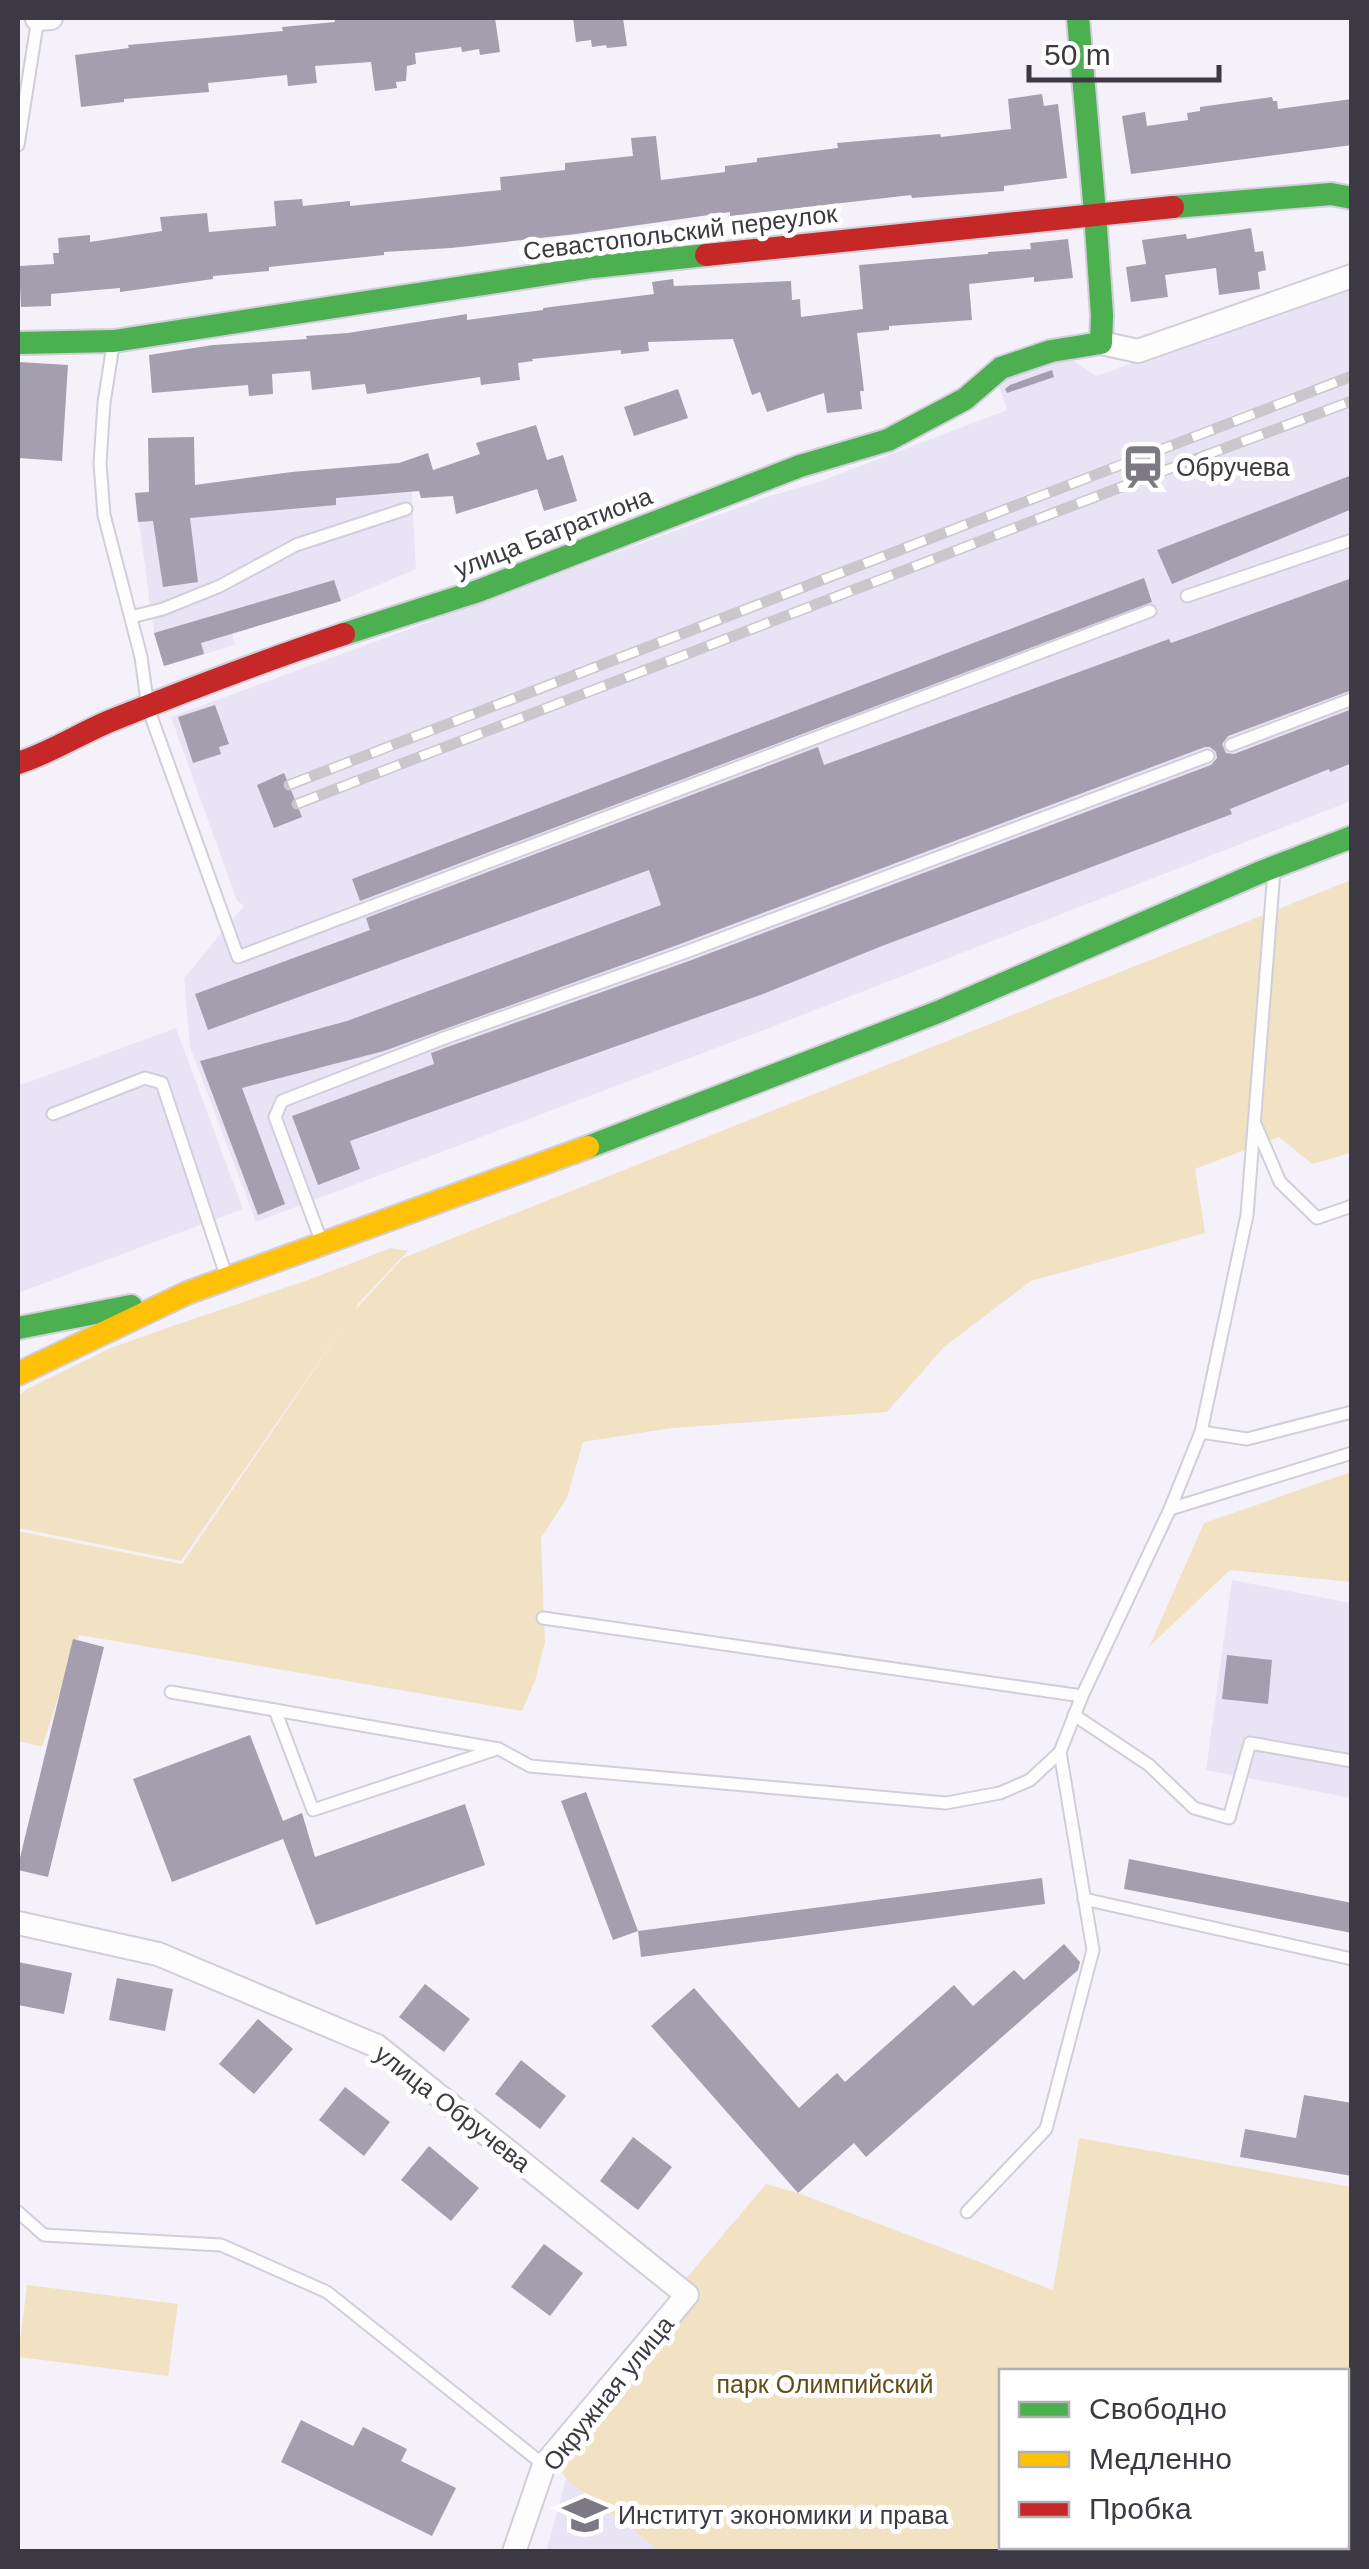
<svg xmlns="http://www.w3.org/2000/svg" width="1369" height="2569" font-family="Helvetica,sans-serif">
<rect width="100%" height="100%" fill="#f4f1fb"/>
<g fill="#e9e4f5">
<polygon points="1351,285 1351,801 769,1028 256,1222 190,1047 184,978 244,906 237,901 171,717 764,498 821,481 1007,410 992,367 1051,346 1096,376"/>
<polygon points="410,462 416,569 341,601 232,634 235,645 164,666 154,633 135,493 292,472"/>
<polygon points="176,1028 243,1209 18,1293 18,1086"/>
<polygon points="1232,1580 1351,1603 1351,1798 1206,1770"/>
<polygon points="566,2479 660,2551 546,2552"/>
</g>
<g fill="#f2e2c4" fill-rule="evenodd">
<polygon points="1351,880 1351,1153 1312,1164 1279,1137 1195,1169 1205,1233 1031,1281 944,1347 887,1412 672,1428 583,1442 567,1498 541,1538 545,1642 535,1681 522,1711 79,1635 42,1747 18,1741 18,1531 182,1564 348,1320 181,1561 18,1528 18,1396 27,1389 111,1348 161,1330 308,1280 391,1248 408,1251 358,1304 355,1310 403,1258"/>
<polygon points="1351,1472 1351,1582 1230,1570 1149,1647 1204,1523"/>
<path d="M1079,2138L1351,2187V2551H660L566,2479L547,2443L766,2184L798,2193L1053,2290ZM1002,2372H1346V2546H1002Z"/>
<polygon points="27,2285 178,2304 168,2376 18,2357"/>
</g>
<g fill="#a49eaf">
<polygon points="334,18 495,18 500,52 480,55 479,49 462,52 461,47 415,53 416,64 407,66 406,81 396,82 397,88 375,91 371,62 315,66 317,83 288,86 287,75 208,83 209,92 124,99 124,102 81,107 75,55 129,48 128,45 283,31 282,27 335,22"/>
<polygon points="573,18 623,18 627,46 607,48 606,45 592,47 591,40 576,42"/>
<polygon points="1042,94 1044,106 1058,104 1067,178 1004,186 1004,191 912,198 911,195 730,216 730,212 576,234 451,248 384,252 384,255 269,267 269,271 213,276 213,279 120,292 120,288 51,294 51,306 21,307 19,266 54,264 53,253 59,253 58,238 90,235 90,242 162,231 160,217 207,213 209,232 276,226 274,201 302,199 303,206 350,201 350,206 501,190 500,177 565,170 565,163 633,156 631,138 656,136 661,180 725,172 725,166 757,162 757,158 838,148 837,143 940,134 941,137 1011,129 1008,99"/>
<polygon points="1272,97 1273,101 1277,101 1278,109 1352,99 1352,145 1131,174 1122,116 1145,112 1147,126 1188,120 1187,113 1200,111 1200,107"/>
<polygon points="1251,228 1255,252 1263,251 1266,270 1258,272 1260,289 1219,295 1216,268 1165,275 1168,297 1131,302 1126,267 1146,264 1142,240 1186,234 1187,239"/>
<polygon points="1068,239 1073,278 1034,282 1034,277 969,284 972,320 889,326 889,330 857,333 864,391 860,391 862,409 827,413 824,393 767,412 760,392 752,395 733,339 648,342 649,351 621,354 621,350 532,359 533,361 518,363 520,380 481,385 480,377 367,394 365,384 312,390 310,371 272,374 273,394 249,396 248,385 152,393 149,355 213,345 307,339 306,336 348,333 467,314 467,320 543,310 543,308 654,294 652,282 673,279 674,286 791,281 792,300 800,299 801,317 863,309 859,265 988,254 988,252 1031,249 1030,243"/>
<polygon points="18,362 68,365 62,461 18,458"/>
<polygon points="1052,370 1054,377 1007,393 1005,389 1010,385"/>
<polygon points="678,389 688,418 634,436 624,407"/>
<polygon points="536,425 547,460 563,455 577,501 544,511 537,489 456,514 453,496 421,498 419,491 336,498 336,505 190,518 198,582 163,587 153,521 138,522 135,493 149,492 148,438 194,437 195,485 292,472 399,463 428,453 433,470 480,454 476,443"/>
<polygon points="1352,475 1352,509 1172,584 1157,550"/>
<polygon points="1144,578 1152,602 360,901 352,879"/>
<polygon points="1352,578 1352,690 1228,736 1222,744 1226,753 1234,754 1352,709 1352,763 1330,772 1329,769 1230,809 1232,814 882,946 763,994 350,1141 360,1169 318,1185 292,1116 434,1064 431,1053 450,1046 689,961 1211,765 1217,758 1216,752 1210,747 1205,747 683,943 384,1051 242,1088 285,1204 258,1215 200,1061 347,1021 661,905 649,870 208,1030 195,994 370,930 366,918 818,747 824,765 1169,639 1171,643"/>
<polygon points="334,580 341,601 201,643 204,654 164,666 154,633"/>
<polygon points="215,705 229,744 219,747 221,754 193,763 178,717"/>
<polygon points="284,773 302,817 274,828 257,785"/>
<polygon points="73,1639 104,1647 48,1877 18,1870 18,1866"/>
<polygon points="1227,1655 1272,1660 1268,1704 1222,1699"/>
<polygon points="250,1735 283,1821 302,1813 315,1857 465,1804 485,1865 316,1925 283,1839 172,1882 133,1779"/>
<polygon points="586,1792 638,1931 613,1940 561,1801"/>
<polygon points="1129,1859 1352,1903 1352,1933 1124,1889"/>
<polygon points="1042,1878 1045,1904 641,1957 638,1931"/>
<polygon points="1064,1944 1080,1962 1078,1970 866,2157 854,2143 798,2193 651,2026 694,1988 799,2108 837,2073 845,2082 954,1985 973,2006 1014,1970 1024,1980"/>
<polygon points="18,1962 72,1973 64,2014 18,2005"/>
<polygon points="117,1978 173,1989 165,2031 109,2020"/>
<polygon points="425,1984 470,2019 444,2052 399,2017"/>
<polygon points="258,2019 293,2049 254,2094 219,2064"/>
<polygon points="521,2060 566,2096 540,2129 495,2094"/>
<polygon points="345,2087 390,2122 364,2156 319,2120"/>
<polygon points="1304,2095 1352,2103 1352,2176 1240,2157 1245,2129 1296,2138"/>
<polygon points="633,2137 672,2167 638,2210 600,2181"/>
<polygon points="429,2146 479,2188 451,2221 401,2180"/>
<polygon points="544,2244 583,2273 550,2316 511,2287"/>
<polygon points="301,2420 353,2446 363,2427 407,2449 401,2461 456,2488 432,2536 281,2462"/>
</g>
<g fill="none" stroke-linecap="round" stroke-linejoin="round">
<g stroke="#d1ced9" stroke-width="15">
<g id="lane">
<polyline points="18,145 38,18"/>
<polyline points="113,345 104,403 100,463 104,515 141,657 148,708 238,957 1150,611"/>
<polyline points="1187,596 1352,540"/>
<polyline points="131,617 163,609 220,586 296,545 406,509"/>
<polyline points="1231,745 1352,699"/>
<polyline points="53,1114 145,1078 162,1083 227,1278"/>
<polyline points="1256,1126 1280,1182 1317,1218 1352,1206"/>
<polyline points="322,1243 275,1117 282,1101 447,1037 686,952 1208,756"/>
<polyline points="1201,1432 1247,1439 1352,1412"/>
<polyline points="1170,1509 1352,1453"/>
<polyline points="543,1618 1082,1696"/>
<polyline points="171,1692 499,1749 530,1766 946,1803 1000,1793 1030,1780 1060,1752 1082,1696 1170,1509 1201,1432 1247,1215 1274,871"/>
<polyline points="275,1710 313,1810 494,1750"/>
<polyline points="1074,1715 1149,1765 1194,1808 1229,1818 1250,1743 1352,1761"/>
<polyline points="1084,1899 1352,1959"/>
<polyline points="18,2212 44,2235 221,2245 327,2292 544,2465"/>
<polyline points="967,2212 1046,2129 1093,1950 1060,1752"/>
</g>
</g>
<g stroke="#d1ced9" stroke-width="26">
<g id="street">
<polyline points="37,19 51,18"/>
<polyline points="1101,343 1138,351 1352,276"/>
<polyline points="18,1923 158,1954 377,2046 687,2295 544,2465 514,2552"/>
</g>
</g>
<g stroke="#d1ced9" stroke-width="26">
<g id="fast">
<polyline points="1173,207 1331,194 1352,198"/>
<polyline points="18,343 114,341 593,267 706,255"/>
<polyline points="344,634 478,591 800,466 888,440 965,399 1001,368 1051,351 1101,343 1102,315 1095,213 1078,18"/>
<polyline points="588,1147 938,1012 1261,872 1352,837"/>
<polyline points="18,1328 131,1306"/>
</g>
</g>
<g stroke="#d1ced9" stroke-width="26">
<polyline id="slow" points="18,1374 187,1293 588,1147"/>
</g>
<g stroke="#d1ced9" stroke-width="26">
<g id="jam">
<polyline points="706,255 1173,207"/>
<path d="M18,763C50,753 79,734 110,721C187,690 265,660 344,634"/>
</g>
</g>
<use href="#lane" stroke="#fdfdfe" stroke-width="11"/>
<use href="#street" stroke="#fdfdfe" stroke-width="22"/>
<use href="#fast" stroke="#4caf50" stroke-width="22"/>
<use href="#slow" stroke="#ffc107" stroke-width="22"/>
<use href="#jam" stroke="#c62828" stroke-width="22"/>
<g stroke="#c9c7cb" stroke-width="11">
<g id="rail">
<polyline points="289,785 1352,376"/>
<polyline points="297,804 1147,477 1352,401"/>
</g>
</g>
<use href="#rail" stroke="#fff" stroke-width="8" stroke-dasharray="22" stroke-linecap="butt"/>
</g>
<defs>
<g id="station-bare" transform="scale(3.45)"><path d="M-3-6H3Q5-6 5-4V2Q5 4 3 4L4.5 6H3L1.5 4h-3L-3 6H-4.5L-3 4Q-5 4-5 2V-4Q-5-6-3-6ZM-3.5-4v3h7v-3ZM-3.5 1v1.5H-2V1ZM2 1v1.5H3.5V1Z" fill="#7c7985" stroke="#fff" stroke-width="2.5" paint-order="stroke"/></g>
<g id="university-bare" transform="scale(3.45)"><path d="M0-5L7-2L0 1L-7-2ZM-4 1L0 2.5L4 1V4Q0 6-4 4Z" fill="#7c7985" stroke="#fff" stroke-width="2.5" paint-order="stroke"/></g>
</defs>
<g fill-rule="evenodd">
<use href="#station-bare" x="1143" y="467"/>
<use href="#university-bare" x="585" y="2515"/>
</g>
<g text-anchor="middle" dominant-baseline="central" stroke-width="10" stroke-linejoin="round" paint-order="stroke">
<g font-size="25" fill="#3c3945" stroke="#fff">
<text transform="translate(680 232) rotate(-7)">Севастопольский переулок</text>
<text transform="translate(553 532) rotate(-21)">улица Багратиона</text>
<text transform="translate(453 2108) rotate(38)">улица Обручева</text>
<text transform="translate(608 2393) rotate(-51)">Окружная улица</text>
</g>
<g font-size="25" fill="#3c3945" stroke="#fff" text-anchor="start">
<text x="1176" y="467">Обручева</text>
<text x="618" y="2515">Институт экономики и права</text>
</g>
<g font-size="25" fill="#614d17" stroke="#fff">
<text x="825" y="2384">парк Олимпийский</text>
</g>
</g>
<rect width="1369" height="2569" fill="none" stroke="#3c3945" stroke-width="40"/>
<rect x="999" y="2369" width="350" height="180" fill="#ffffff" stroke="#b1b0b5" stroke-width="2.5"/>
<rect x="1019" y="2402" width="50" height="15" fill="#4caf50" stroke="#b1b0b5" stroke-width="2.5"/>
<text x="1089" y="2419" font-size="30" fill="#3c3945">Свободно</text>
<rect x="1019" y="2452" width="50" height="15" fill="#ffc107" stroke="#b1b0b5" stroke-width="2.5"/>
<text x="1089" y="2469" font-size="30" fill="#3c3945">Медленно</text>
<rect x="1019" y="2502" width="50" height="15" fill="#c62828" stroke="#b1b0b5" stroke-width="2.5"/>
<text x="1089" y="2519" font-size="30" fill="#3c3945">Пробка</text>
<path d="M1029 65v15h190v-15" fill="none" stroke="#3c3945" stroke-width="5"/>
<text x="1044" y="65" font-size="30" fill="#3c3945" stroke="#ffffff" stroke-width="8" paint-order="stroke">50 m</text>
</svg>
